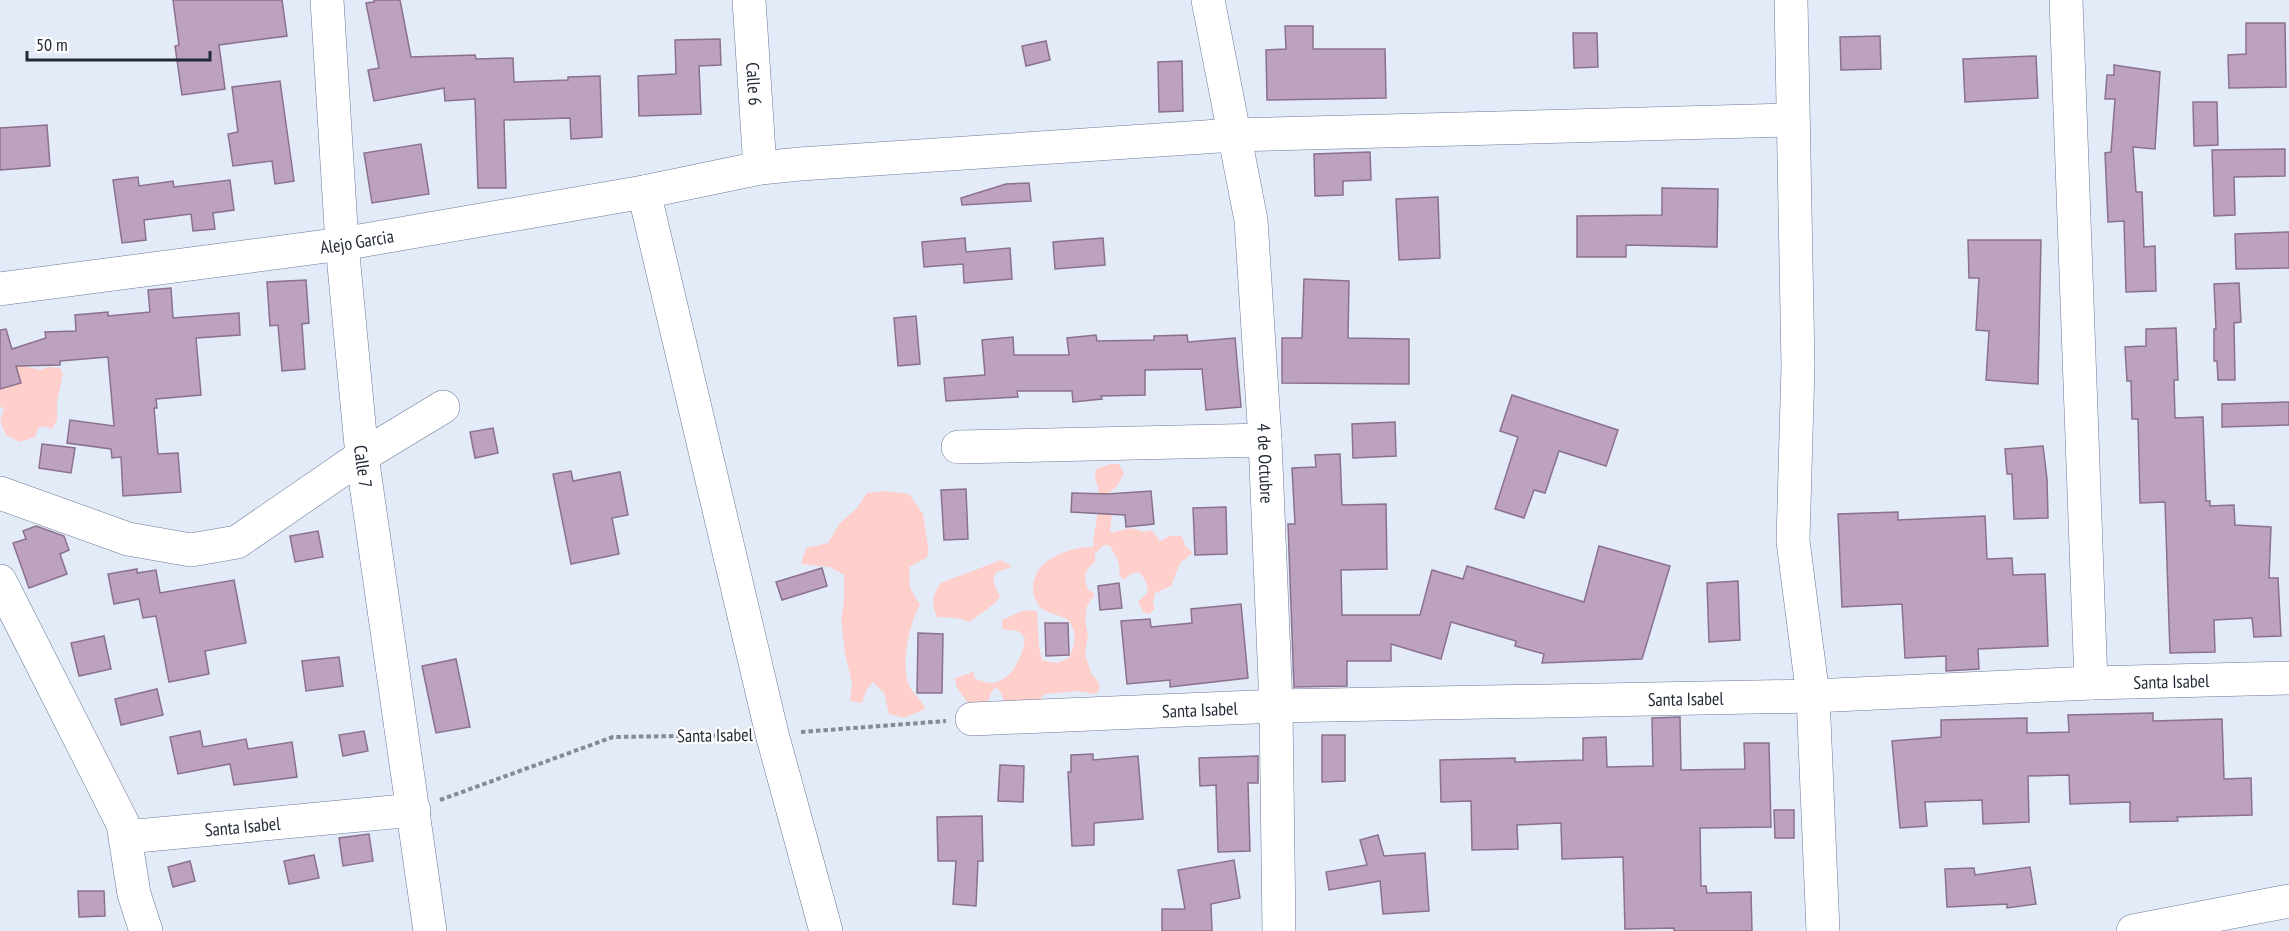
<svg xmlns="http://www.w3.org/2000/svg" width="2289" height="931" font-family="'PT Sans Narrow',sans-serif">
<rect width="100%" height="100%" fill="#e3eaf8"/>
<g fill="#fecfcb">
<polygon points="19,365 40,370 48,367 60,368 63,373 57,402 57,420 52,429 43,426 38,428 35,437 20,442 6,435 0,421 4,409 0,406 0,384"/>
<path d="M1111,464H1119L1124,473L1118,485L1109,493L1108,502L1112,512L1110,533L1131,528L1144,532L1151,530L1159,539V542L1169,536H1182L1185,546L1193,553L1180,563L1171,586L1155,593L1153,603L1155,609L1149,614L1143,612L1138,602L1148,592C1147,583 1145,579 1139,572L1130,574L1124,580L1119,573C1121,561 1115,557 1110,546L1104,545L1095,554V562C1083,572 1084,576 1088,590L1095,594L1087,606L1085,621L1088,635L1085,654L1091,673L1099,683L1100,688L1096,694L1075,691L1045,694L1041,697V702L1007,706L998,688L993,689L985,708L970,706L957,688L955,678L973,672L976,680C982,680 986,683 991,683C1012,682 1023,655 1025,638L1018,631L1002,629V620C1014,616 1025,606 1037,612L1039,647L1042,660L1057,663L1069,658C1074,647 1077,639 1072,626C1066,611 1043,618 1036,601C1021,566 1065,546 1093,547C1094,527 1101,508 1098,488C1097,481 1093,476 1096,469Z"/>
<path d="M886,491L909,494L923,514L929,553L926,558L909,567L910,588L920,605C909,623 900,667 910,687C914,695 922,700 925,709L904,718L889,714L884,693L873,682L867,689L862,703L850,701L852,683L845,653L841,620L844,602V575L830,567L801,564L806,548L828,543L840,523L856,509L867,493Z"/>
<path d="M1001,560L1012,567L996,572L993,581L1000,597C993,607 979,614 970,622L956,618L937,617C931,604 932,594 941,583Z"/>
</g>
<g fill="#bda2bf" stroke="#8a718c" stroke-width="1.5">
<polygon points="173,0 282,0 287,36 219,45 225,89 182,95 175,46 179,45"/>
<polygon points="374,0 400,0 411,57 475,55 476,59 513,58 514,82 568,80 568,77 600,76 602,137 571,139 570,118 504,120 506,188 478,188 475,99 445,101 444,88 374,101 368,70 379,68 366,3 374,2"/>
<polygon points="2246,23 2285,23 2286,87 2229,88 2228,55 2246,54"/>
<polygon points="1285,26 1313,26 1313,49 1385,49 1386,98 1267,100 1266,50 1286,49"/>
<polygon points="1573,33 1597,33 1598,67 1574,68"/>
<polygon points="1880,36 1881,69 1841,70 1840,37"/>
<polygon points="720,39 721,65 699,66 701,114 639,116 638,76 676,74 675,40"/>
<polygon points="1046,41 1050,60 1026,66 1022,46"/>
<polygon points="2036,56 2038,98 1965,102 1963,59"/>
<polygon points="1182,61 1183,111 1159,112 1158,62"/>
<polygon points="2114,65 2160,72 2155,149 2133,147 2136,192 2142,192 2144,247 2155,246 2156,291 2126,292 2124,221 2108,222 2105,153 2111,152 2115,99 2105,99 2107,75 2114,75"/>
<polygon points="280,81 294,181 275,184 272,161 233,166 228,134 238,132 232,87"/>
<polygon points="2193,102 2217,102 2218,145 2194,146"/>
<polygon points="47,125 50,166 0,170 0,128"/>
<polygon points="421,144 429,194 372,203 364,153"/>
<polygon points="2285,149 2285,176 2234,177 2235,215 2214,216 2212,150"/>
<polygon points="1370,152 1371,180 1343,181 1343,195 1315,196 1314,154"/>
<polygon points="138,177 139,186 173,181 174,187 230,180 234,210 213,213 215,229 193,231 191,214 144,220 146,240 122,243 113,180"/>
<polygon points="1029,183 1031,201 962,205 961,198 1006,184"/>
<polygon points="1662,188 1718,189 1717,247 1626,245 1626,257 1577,257 1577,216 1662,215"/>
<polygon points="1438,197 1440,258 1399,260 1396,199"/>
<polygon points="2289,232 2289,268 2236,269 2235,234"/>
<polygon points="965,238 966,252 1010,248 1012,279 964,283 963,264 924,267 922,242"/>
<polygon points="1103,238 1105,265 1055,269 1053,242"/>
<polygon points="1968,240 2041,240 2038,384 1986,380 1989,331 1976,330 1979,278 1969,278"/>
<polygon points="1304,279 1349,281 1348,338 1409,339 1409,384 1282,383 1282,338 1302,338"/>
<polygon points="306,280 309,323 302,324 305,369 282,371 278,325 270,326 267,282"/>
<polygon points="2239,283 2241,322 2234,323 2235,380 2218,380 2217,361 2214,361 2214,329 2216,329 2214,284"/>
<polygon points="171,288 173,318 239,313 240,335 196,338 201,395 156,399 157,408 154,408 158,454 178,453 181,492 123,496 121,457 112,458 111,449 67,443 70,420 114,426 108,357 60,361 60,365 16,366 21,383 0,389 0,330 6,329 12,349 46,338 45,332 76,331 75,315 108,312 108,316 150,312 148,290"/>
<polygon points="916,316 920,364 898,366 894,318"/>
<polygon points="2176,328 2178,380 2174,380 2175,418 2203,417 2206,501 2210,501 2210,506 2234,505 2235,525 2271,527 2269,578 2278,578 2281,636 2254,637 2252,618 2214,620 2215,652 2170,653 2165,502 2140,503 2138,419 2132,419 2131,381 2127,381 2125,347 2146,346 2146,329"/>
<polygon points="1096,335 1097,341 1154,340 1154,336 1187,335 1188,342 1235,338 1241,407 1206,410 1202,369 1145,370 1145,395 1101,396 1102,399 1073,402 1072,391 1017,391 1018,397 946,401 944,378 985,375 982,340 1013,337 1014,355 1069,355 1067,338"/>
<polygon points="1512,395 1618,430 1606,466 1559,451 1545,493 1534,490 1524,518 1495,509 1518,437 1500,431"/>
<polygon points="2289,402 2289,425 2222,427 2222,404"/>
<polygon points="1395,422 1396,456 1353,458 1352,424"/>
<polygon points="493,428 498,453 475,458 470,432"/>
<polygon points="42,444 75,448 71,473 39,468"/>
<polygon points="2043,446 2047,479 2048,518 2014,519 2012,474 2007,474 2005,449"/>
<polygon points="1340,454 1342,505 1386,504 1387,569 1341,570 1342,615 1420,615 1432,570 1463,579 1467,566 1584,602 1599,546 1670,566 1642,659 1542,663 1544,654 1515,646 1516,641 1451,622 1441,659 1391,644 1391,661 1347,661 1347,686 1294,687 1288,524 1295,524 1292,468 1316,467 1315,455"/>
<polygon points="571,471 573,481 620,472 628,515 612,518 619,554 571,564 553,474"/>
<polygon points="966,489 968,539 944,540 941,490"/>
<polygon points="1151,491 1154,524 1126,527 1125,515 1071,512 1072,493 1108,494"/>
<polygon points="1226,507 1227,554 1195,555 1193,508"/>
<polygon points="1898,512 1898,520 1985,516 1987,559 2012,558 2013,575 2045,574 2048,646 1978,649 1979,669 1946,671 1946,656 1905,658 1902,604 1842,607 1838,514"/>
<polygon points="36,526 64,536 69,550 60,554 67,574 29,588 13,543 26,539 23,531"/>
<polygon points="318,531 323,557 295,562 290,536"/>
<polygon points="822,568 827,586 782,600 776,582"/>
<polygon points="137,569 137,573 156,570 160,593 234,580 246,643 205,651 209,674 169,682 156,616 143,618 139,599 114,604 108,574"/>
<polygon points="1738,581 1740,640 1709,642 1707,583"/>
<polygon points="1119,583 1122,608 1100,610 1098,586"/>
<polygon points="1241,604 1248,678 1170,687 1170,680 1127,684 1121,621 1150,619 1151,627 1192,623 1191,609"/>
<polygon points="1045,623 1068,623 1069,655 1046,656"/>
<polygon points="918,633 943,634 942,693 917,693"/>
<polygon points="104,636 111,669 79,676 71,643"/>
<polygon points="339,657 343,686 306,691 302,661"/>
<polygon points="456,659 470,727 436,733 422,666"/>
<polygon points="157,689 163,715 121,725 115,699"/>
<polygon points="2153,713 2153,721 2222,719 2224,779 2251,778 2252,815 2177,817 2178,821 2130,822 2130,802 2070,804 2069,775 2028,776 2029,822 1983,824 1982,800 1925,802 1927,826 1900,828 1892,741 1941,737 1941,720 2027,718 2027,733 2069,732 2068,715"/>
<polygon points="1680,717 1681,770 1745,769 1744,743 1769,743 1771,827 1700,828 1701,886 1706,886 1707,893 1751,892 1752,931 1674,931 1674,928 1625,929 1623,857 1562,859 1561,823 1517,825 1518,849 1472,850 1471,801 1441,802 1440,760 1515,758 1515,762 1583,760 1583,738 1606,737 1607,767 1653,766 1652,718"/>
<polygon points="200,731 203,747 246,739 248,749 292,742 297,777 234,785 230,764 178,774 170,737"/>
<polygon points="364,731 368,751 343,756 339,735"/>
<polygon points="1322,735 1345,735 1345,781 1322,782"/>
<polygon points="1093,754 1093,760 1138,756 1143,819 1094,823 1094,845 1072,846 1068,772 1071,772 1071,755"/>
<polygon points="1258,756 1258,783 1248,783 1250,851 1218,852 1216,785 1200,786 1199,758"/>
<polygon points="1000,765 1024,766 1023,802 998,801"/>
<polygon points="1774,810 1794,810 1794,838 1775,838"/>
<polygon points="982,816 983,861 978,861 976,906 953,904 956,861 938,861 937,817"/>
<polygon points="369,834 373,861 343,866 339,838"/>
<polygon points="1378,835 1384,856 1425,853 1429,911 1383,914 1380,881 1329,890 1326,872 1367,865 1360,840"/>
<polygon points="314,855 319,878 289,884 284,861"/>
<polygon points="1234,860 1240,898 1211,904 1212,931 1162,931 1162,909 1185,909 1178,870"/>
<polygon points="190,861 195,881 173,887 168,867"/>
<polygon points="2030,867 2036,904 2007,908 2007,904 1947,907 1945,869 1974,868 1975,875"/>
<polygon points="78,891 104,891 105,916 79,917"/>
</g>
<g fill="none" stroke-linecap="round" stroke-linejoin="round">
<g stroke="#6a7a99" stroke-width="34">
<g id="minor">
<path id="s1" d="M327,0L342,244L362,456L430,931"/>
<path id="s2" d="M749,0L760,168"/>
<path id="s3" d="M1208,0L1251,220L1265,440L1276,706L1279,931"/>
<polyline points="1791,0 1798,366 1793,541 1813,696 1823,931"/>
<polyline points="2066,0 2091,683"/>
<polyline points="644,192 772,734 826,931"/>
<path id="s4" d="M0,289L342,244L644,192L760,168L800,164L1234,135L1793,120"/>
<polyline points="958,447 1265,440"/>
<polyline points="0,493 128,539 191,550 237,542 362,456 443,407"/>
<polyline points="0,581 123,824 134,894 146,931"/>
<path id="s5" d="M972,719L1276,706L1813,696L2091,683L2289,678"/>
<path id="s6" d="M126,837L414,810"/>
<polyline points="2133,931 2289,901"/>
</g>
</g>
<g stroke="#838a98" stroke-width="4" stroke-dasharray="4.5 3" stroke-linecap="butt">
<polyline points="801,732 946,721"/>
<polyline points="440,800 613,737 745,735"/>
</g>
<use href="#minor" stroke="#fff" stroke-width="33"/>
</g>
<g text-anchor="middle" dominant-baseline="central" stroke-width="4.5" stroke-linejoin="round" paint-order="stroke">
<g font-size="18" fill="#232a37" stroke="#fff">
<text stroke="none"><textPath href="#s2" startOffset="84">Calle 6</textPath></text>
<text stroke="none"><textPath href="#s4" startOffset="360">Alejo Garcia</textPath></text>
<text stroke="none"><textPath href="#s3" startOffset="468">4 de Octubre</textPath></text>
<text stroke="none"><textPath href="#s1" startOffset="468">Calle 7</textPath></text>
<text stroke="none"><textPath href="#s5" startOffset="1200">Santa Isabel</textPath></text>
<text stroke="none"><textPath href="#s5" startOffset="714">Santa Isabel</textPath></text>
<text stroke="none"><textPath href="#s5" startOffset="228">Santa Isabel</textPath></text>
<text transform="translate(715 735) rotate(-1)">Santa Isabel</text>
<text stroke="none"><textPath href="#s6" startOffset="117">Santa Isabel</textPath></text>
</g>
</g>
<path d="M27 51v9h183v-9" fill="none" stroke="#232a37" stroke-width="3"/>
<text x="36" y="51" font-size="18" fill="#232a37" stroke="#ffffff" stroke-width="4.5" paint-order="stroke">50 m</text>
</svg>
